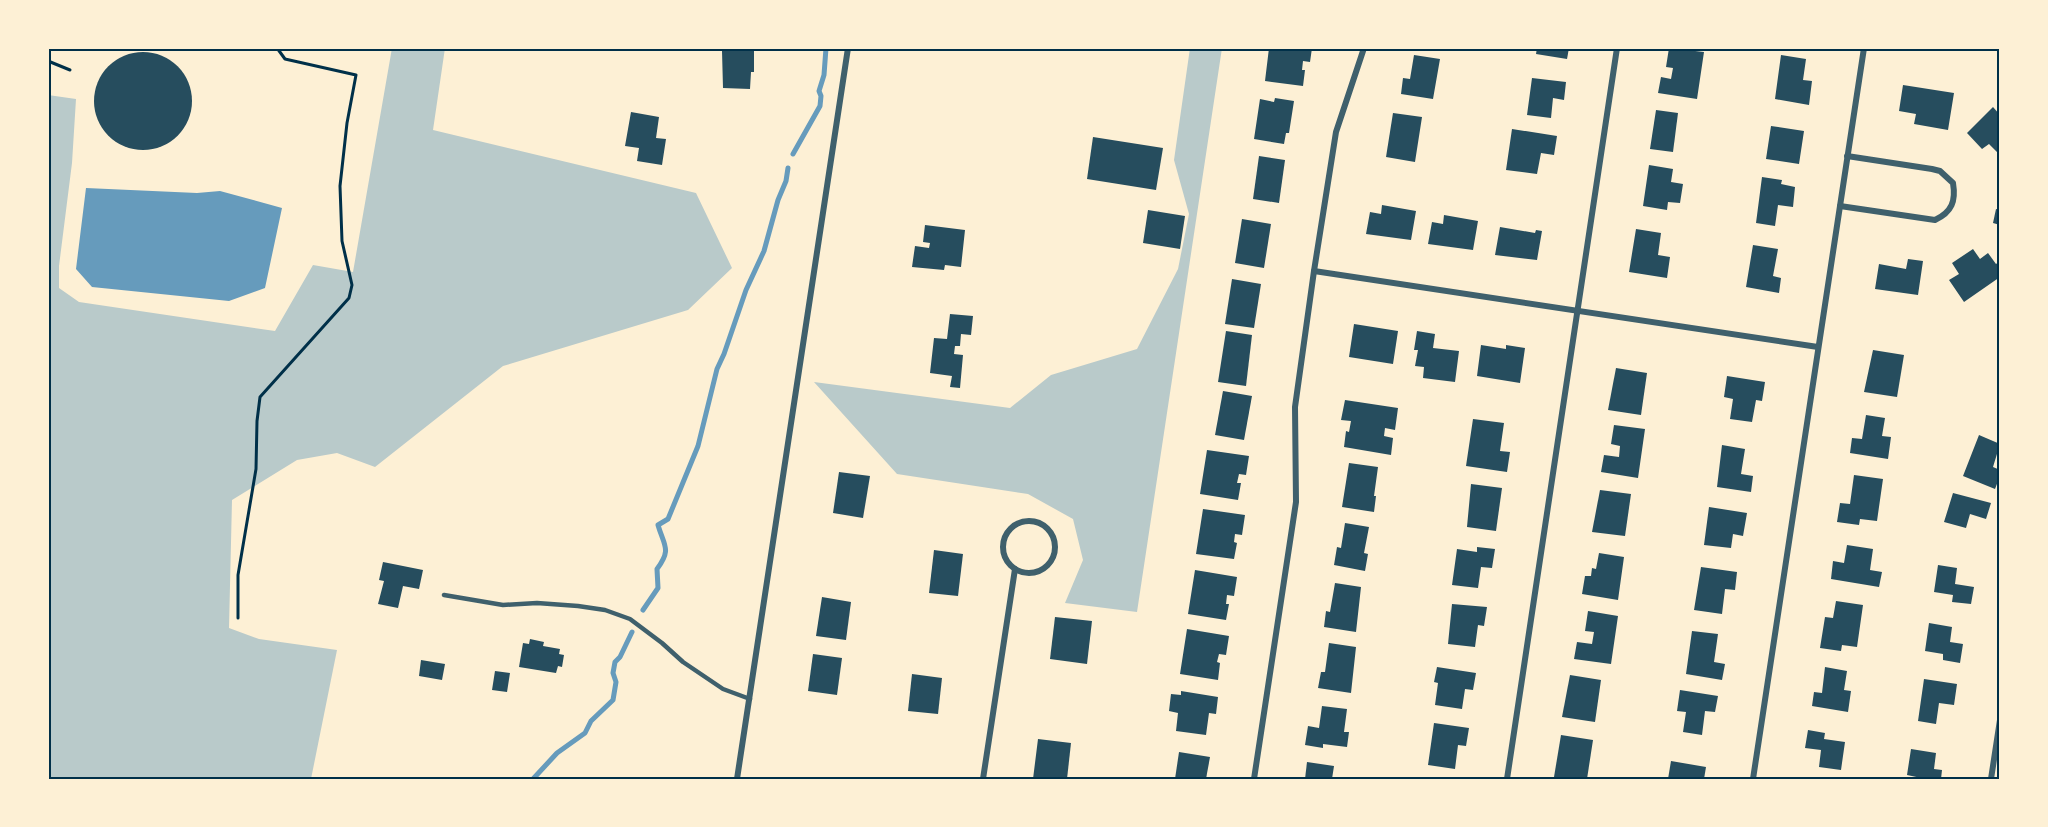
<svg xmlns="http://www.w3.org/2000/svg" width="2048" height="827" font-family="'Fira Sans Condensed',sans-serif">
<rect width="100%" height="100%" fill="#fdf0d5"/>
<g fill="#b9caca">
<polygon points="392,48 445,48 433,130 696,193 732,268 688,310 503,366 375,467 337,453 297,460 232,500 229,628 259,639 337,650 311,779 48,779 48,95 76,99 72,163 59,266 59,288 79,302 275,331 313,265 353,272"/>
<polygon points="1190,48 1222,48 1137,612 1065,603 1083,560 1073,519 1028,494 897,474 814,382 1010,408 1051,375 1137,349 1178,269 1189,214 1174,160"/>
</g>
<polygon fill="#669bbc" points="86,188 197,193 220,191 282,208 265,288 229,301 92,287 76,269"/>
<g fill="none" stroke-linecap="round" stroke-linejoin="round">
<g stroke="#669bbc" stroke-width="5">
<polyline points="793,154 820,106 821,96 819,91 824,75 826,48"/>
<path d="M643,610L658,588L657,569C672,549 664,546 658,525L668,519L698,446L717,369L724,354L746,290L764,251L778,200L786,181L788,168"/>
<polyline points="533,779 557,753 585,733 591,721 613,700 616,682 613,673 615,662 620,657 632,632"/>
</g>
</g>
<g fill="#264d5e">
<polygon points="718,48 754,48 754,72 751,72 750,89 723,88 722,51 718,51"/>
<polygon points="1269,48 1312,48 1310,62 1303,61 1302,70 1305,70 1303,86 1265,81"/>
<polygon points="1537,48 1569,48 1567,59 1536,54"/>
<polygon points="1669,48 1704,52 1697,99 1658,93 1661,77 1671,79 1673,68 1666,67"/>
<circle cx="143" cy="101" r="49"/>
<polygon points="1414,55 1440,59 1433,99 1401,94 1403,78 1410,79"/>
<polygon points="1781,55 1806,59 1803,80 1812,81 1809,105 1775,99"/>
<polygon points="1532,78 1566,82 1564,100 1553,98 1551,118 1527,115"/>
<polygon points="1903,85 1954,93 1948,130 1914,124 1916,114 1899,111"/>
<polygon points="1275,98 1294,101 1289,133 1286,133 1284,144 1254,139 1260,99 1274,102"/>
<polygon points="1993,107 2000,115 2000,155 1989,144 1982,149 1967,133"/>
<polygon points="1656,110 1678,113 1673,152 1650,149"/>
<polygon points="631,112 659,117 656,138 666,139 662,165 637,161 639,148 625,146"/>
<polygon points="1393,113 1422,117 1415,162 1386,157"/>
<polygon points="1771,126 1804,131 1799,164 1766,159"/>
<polygon points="1512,129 1557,136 1554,155 1541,153 1537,174 1506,170"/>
<polygon points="1093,137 1163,148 1156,190 1087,179"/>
<polygon points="1259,156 1285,160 1279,203 1253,199"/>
<polygon points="1649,165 1673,169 1671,182 1683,184 1680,203 1668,202 1667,210 1643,206"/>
<polygon points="1762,177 1782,180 1781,184 1795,187 1793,207 1778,205 1775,226 1756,223"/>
<polygon points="1382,205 1416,211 1411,240 1366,234 1370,212 1381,214"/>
<polygon points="1996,209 2000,210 2000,225 1993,223"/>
<polygon points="1148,210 1185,216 1180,249 1143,243"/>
<polygon points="1444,215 1478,221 1473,250 1428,244 1432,222 1443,224"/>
<polygon points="1242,219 1271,224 1264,268 1235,263"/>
<polygon points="925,225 965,230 961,267 945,265 944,270 912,267 915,246 929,248 930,243 923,242"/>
<polygon points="1500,227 1535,233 1536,230 1542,231 1537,260 1495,255"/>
<polygon points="1636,229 1661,233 1658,255 1670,257 1667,278 1629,272"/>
<polygon points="1753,245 1778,249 1773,276 1781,278 1779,293 1746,287"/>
<polygon points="1973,249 1980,259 1988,253 1996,264 2000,261 2000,277 1964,302 1949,280 1959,274 1952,263"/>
<polygon points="1908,259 1923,261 1918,295 1875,289 1879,264 1906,269"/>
<polygon points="1232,279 1261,284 1254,328 1225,324"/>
<polygon points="950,314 973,316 971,335 961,334 960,346 955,346 954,354 963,355 960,388 950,387 952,376 930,373 934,338 947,339"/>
<polygon points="1354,324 1398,331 1393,364 1349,357"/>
<polygon points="1226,331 1252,335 1246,386 1218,382"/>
<polygon points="1417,331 1435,334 1433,348 1459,351 1455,382 1423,378 1424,367 1415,366 1418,350 1414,350"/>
<polygon points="1481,345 1506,349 1506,345 1525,348 1520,383 1477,376"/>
<polygon points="1873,350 1904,355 1897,397 1864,392"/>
<polygon points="1616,368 1647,373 1641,415 1608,410"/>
<polygon points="1727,376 1765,382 1762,401 1756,400 1752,422 1730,419 1733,399 1724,397"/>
<polygon points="1223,391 1252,396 1244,440 1215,435"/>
<polygon points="1345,400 1398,408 1395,430 1385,428 1384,436 1393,438 1391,455 1344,447 1346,431 1349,432 1351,421 1341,420"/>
<polygon points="1866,415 1885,418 1882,436 1891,437 1888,459 1850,453 1852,438 1862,439"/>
<polygon points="1473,419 1504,423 1500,451 1510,452 1507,472 1466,466"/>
<polygon points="1614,425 1645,429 1638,478 1601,472 1604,455 1619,457 1620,446 1611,444"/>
<polygon points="1979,435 2000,444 1993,467 2000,470 2000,476 1995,489 1963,476"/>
<polygon points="1722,445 1745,449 1741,474 1753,476 1751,492 1717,487"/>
<polygon points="1207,450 1249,456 1246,475 1239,474 1237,483 1241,483 1238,500 1200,494"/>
<polygon points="1349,463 1378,467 1374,496 1376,496 1374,512 1342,507"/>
<polygon points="839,472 870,476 863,518 833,513"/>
<polygon points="1854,475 1883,479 1877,521 1860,519 1859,525 1837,522 1840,503 1850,504"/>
<polygon points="1471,484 1502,488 1496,531 1467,527"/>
<polygon points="1600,490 1631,494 1625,536 1592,532"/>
<polygon points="1953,493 1991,503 1986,519 1970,514 1966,528 1944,522"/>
<polygon points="1709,507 1747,513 1743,536 1733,534 1731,548 1704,545"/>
<polygon points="1203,509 1245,515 1242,535 1235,534 1234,542 1237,543 1234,559 1196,554"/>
<polygon points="1345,523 1369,527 1364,553 1368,554 1365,571 1334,565 1337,547 1341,548"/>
<polygon points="1847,545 1873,549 1870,570 1882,572 1879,587 1831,579 1833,561 1844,563"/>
<polygon points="1477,547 1495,549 1492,568 1481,567 1478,588 1452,585 1457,549 1477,552"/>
<polygon points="934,550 963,554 958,596 929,593"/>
<polygon points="1599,553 1624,557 1618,600 1582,594 1585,576 1591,576 1592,568 1596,569"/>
<polygon points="383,562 423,570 419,589 403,586 398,608 378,604 384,581 379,580"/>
<polygon points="1938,565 1957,568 1955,584 1974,587 1971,604 1952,602 1953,595 1934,592"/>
<polygon points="1701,567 1737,572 1735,590 1725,589 1722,614 1694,610"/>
<polygon points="1195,570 1237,577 1234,596 1227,595 1226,604 1229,604 1226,620 1188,614"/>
<polygon points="1335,583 1361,587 1356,632 1324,627 1326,611 1330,612"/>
<polygon points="822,597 851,602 846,640 816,636"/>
<polygon points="1836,601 1863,605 1857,647 1842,645 1841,651 1820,648 1825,617 1833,618"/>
<polygon points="1452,604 1487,607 1484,626 1478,625 1475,647 1448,644"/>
<polygon points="1588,611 1618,616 1611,664 1574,659 1577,642 1592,644 1594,632 1585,631"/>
<polygon points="1055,617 1092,621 1087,664 1050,659"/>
<polygon points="1929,623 1952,627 1950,642 1963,644 1960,663 1943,660 1943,654 1925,651"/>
<polygon points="1187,629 1229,636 1226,655 1219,654 1217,662 1220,663 1218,680 1180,674"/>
<polygon points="1692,631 1718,634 1714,662 1725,664 1722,680 1686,674"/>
<polygon points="530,639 544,642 543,646 560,649 559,654 564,655 562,667 558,666 556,673 519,667 523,643 529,644"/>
<polygon points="1329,643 1356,647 1351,693 1318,688 1321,672 1325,672"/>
<polygon points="813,654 842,658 837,695 808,691"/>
<polygon points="421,660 445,664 442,680 419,676"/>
<polygon points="1437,667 1476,673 1473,690 1465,689 1462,709 1435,705 1438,683 1434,682"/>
<polygon points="1825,667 1847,671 1844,690 1851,691 1848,712 1812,706 1814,692 1822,693"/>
<polygon points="495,671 510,673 507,692 492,690"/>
<polygon points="912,674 942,678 938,714 908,711"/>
<polygon points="1570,675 1601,680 1595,722 1562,717"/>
<polygon points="1924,679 1957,684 1954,705 1939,703 1936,724 1918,721"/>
<polygon points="1680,690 1718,696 1715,712 1705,711 1702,735 1683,732 1686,712 1677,711"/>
<polygon points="1181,691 1218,697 1216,714 1209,713 1206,735 1176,731 1178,713 1169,711 1171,694 1181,695"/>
<polygon points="1322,706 1347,709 1344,732 1349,732 1347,747 1323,744 1323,748 1305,745 1308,726 1319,728"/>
<polygon points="1434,723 1469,728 1466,746 1458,745 1455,769 1428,765"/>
<polygon points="1808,730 1825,733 1824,739 1845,742 1841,770 1819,767 1821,750 1805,748"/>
<polygon points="1561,735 1593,740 1587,779 1554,777"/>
<polygon points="1038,739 1071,743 1067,779 1033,779"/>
<polygon points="1911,749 1936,753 1934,769 1942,770 1941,779 1926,779 1907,775"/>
<polygon points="1179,752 1210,757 1206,779 1175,779"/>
<polygon points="1671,761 1706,767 1704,779 1668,779"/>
<polygon points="1307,762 1334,766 1332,779 1305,779"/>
</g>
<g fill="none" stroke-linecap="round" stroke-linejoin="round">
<g stroke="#003049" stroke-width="3">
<polyline points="48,61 70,70"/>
<polyline points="238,618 238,575 256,469 257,421 260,397 349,298 352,285 342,241 340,186 347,123 356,75 285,59 277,48"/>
</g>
<polyline stroke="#3f606c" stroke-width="4.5" points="444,595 503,605 537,603 578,606 605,610 630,619 662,643 683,662 723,689 750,699"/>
<g stroke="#3f606c" stroke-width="6">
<path d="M1840,206L1935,220C1952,212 1956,201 1953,183L1940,171L1932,169L1847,156"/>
<polyline points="1314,271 1818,347"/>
<circle cx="1029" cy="547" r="26"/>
<polyline points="737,779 848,48"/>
<polyline points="983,779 1015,569"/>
<polyline points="1254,779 1296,502 1295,407 1314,271 1336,132 1364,48"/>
<polyline points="1507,779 1617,48"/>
<polyline points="1753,779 1864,48"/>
<polyline points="1991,779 2000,720"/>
</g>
</g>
<rect width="2048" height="827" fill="none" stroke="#fdf0d5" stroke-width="99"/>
<rect x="50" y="50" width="1948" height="728" fill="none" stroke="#003049" stroke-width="2"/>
</svg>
